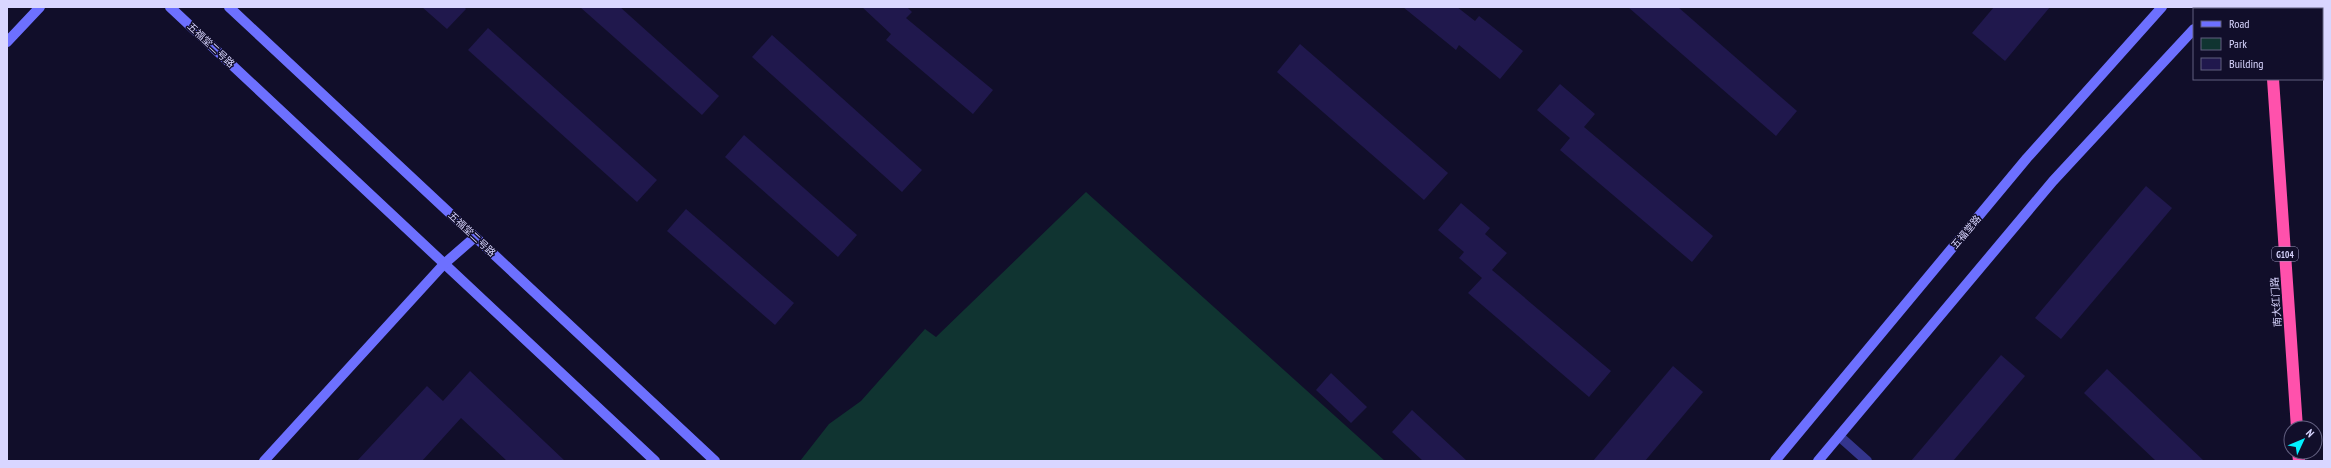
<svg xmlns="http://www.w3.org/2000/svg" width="2331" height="468" font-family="'PT Sans Narrow','Noto Sans SC',sans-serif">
<rect width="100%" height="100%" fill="#110e2a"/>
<polygon fill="#103431" points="1086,192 1385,461 800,461 829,424 861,401 925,329 936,337"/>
<g fill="#20184d">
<polygon points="422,7 464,7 466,9 447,29"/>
<polygon points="580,7 620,7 719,96 702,115"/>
<polygon points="862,7 907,7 912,12 906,18 993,90 973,114 886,40 891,34"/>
<polygon points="1403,7 1457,7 1475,21 1479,16 1523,51 1500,79 1459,45 1456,50"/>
<polygon points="1628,7 1678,7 1797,111 1776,136"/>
<polygon points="1994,7 2050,7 2005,61 1972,33"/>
<polygon points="488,28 657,180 637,202 468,50"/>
<polygon points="772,35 922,170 902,192 752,57"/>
<polygon points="1300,44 1448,173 1424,200 1277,72"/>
<polygon points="1560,84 1595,114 1584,127 1713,236 1692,262 1560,150 1570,138 1537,110"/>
<polygon points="744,135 857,235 838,257 725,157"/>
<polygon points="2146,186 2172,208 2061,339 2035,318"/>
<polygon points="1461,203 1490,228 1485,234 1507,253 1492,270 1611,371 1589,397 1468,293 1482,278 1459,258 1464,252 1438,230"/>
<polygon points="686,209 794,303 775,325 667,231"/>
<polygon points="2001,355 2025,376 1953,461 1911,461"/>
<polygon points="1673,366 1703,392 1645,461 1593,461"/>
<polygon points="2107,369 2204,461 2156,461 2084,393"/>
<polygon points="470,371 565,461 507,461 461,418 422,461 357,461 427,386 443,401"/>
<polygon points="1331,373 1367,407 1351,423 1316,390"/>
<polygon points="1412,410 1467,461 1423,461 1392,432"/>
</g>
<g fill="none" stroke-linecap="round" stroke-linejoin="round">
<polyline stroke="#34358d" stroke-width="10" points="1839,436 1867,461"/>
<g stroke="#6d70ff" stroke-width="10">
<polyline points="170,7 655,461"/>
<polyline points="229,7 715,461"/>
<polyline points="2213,9 2215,7"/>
<polyline points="7,42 40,7"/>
<polyline points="264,461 444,264 475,237"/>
<polyline points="1775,461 2027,158 2162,7"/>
<polyline points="1818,461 2053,181 2194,29"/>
</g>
<g stroke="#ff51ac" stroke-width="12">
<polyline points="2269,7 2269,9"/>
<polyline points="2320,9 2320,7"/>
<polyline points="2322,43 2324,73"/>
<polyline points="2273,79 2297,428"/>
<polyline points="2298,452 2299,461"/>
</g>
</g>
<g text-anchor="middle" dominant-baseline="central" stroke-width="3" stroke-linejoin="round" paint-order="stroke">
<rect fill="#110e2a" stroke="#9d9abf" stroke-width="1" x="2272" y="247" width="26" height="14" rx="3"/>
<g font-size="9" font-weight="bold" fill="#d9d6ff">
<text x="2285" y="254">G104</text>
</g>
<g font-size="10" fill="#d9d6ff" stroke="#110e2a">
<text transform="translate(211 45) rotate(43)">五福堂二号路</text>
<text transform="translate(1966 232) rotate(-50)">五福堂路</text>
<text transform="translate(472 234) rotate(43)">五福堂二号路</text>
<text transform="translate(2276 302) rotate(-94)">南大红门路</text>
</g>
</g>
<rect width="2331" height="468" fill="none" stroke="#d9d6ff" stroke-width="16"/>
<rect x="2193" y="8" width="130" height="72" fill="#110e2a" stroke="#615e7f"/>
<rect x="2201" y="21" width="20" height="6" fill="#6d70ff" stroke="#615e7f"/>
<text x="2229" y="28" font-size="12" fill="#d9d6ff">Road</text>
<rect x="2201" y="38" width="20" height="12" fill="#103431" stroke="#615e7f"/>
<text x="2229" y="48" font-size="12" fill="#d9d6ff">Park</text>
<rect x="2201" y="58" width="20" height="12" fill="#20184d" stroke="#615e7f"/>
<text x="2229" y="68" font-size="12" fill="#d9d6ff">Building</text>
<g transform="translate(2303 440) rotate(46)"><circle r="19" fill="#110e2a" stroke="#615e7f"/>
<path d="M0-3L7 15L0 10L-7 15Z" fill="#02f1ff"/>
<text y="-6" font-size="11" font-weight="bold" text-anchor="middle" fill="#d9d6ff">N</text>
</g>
</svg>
